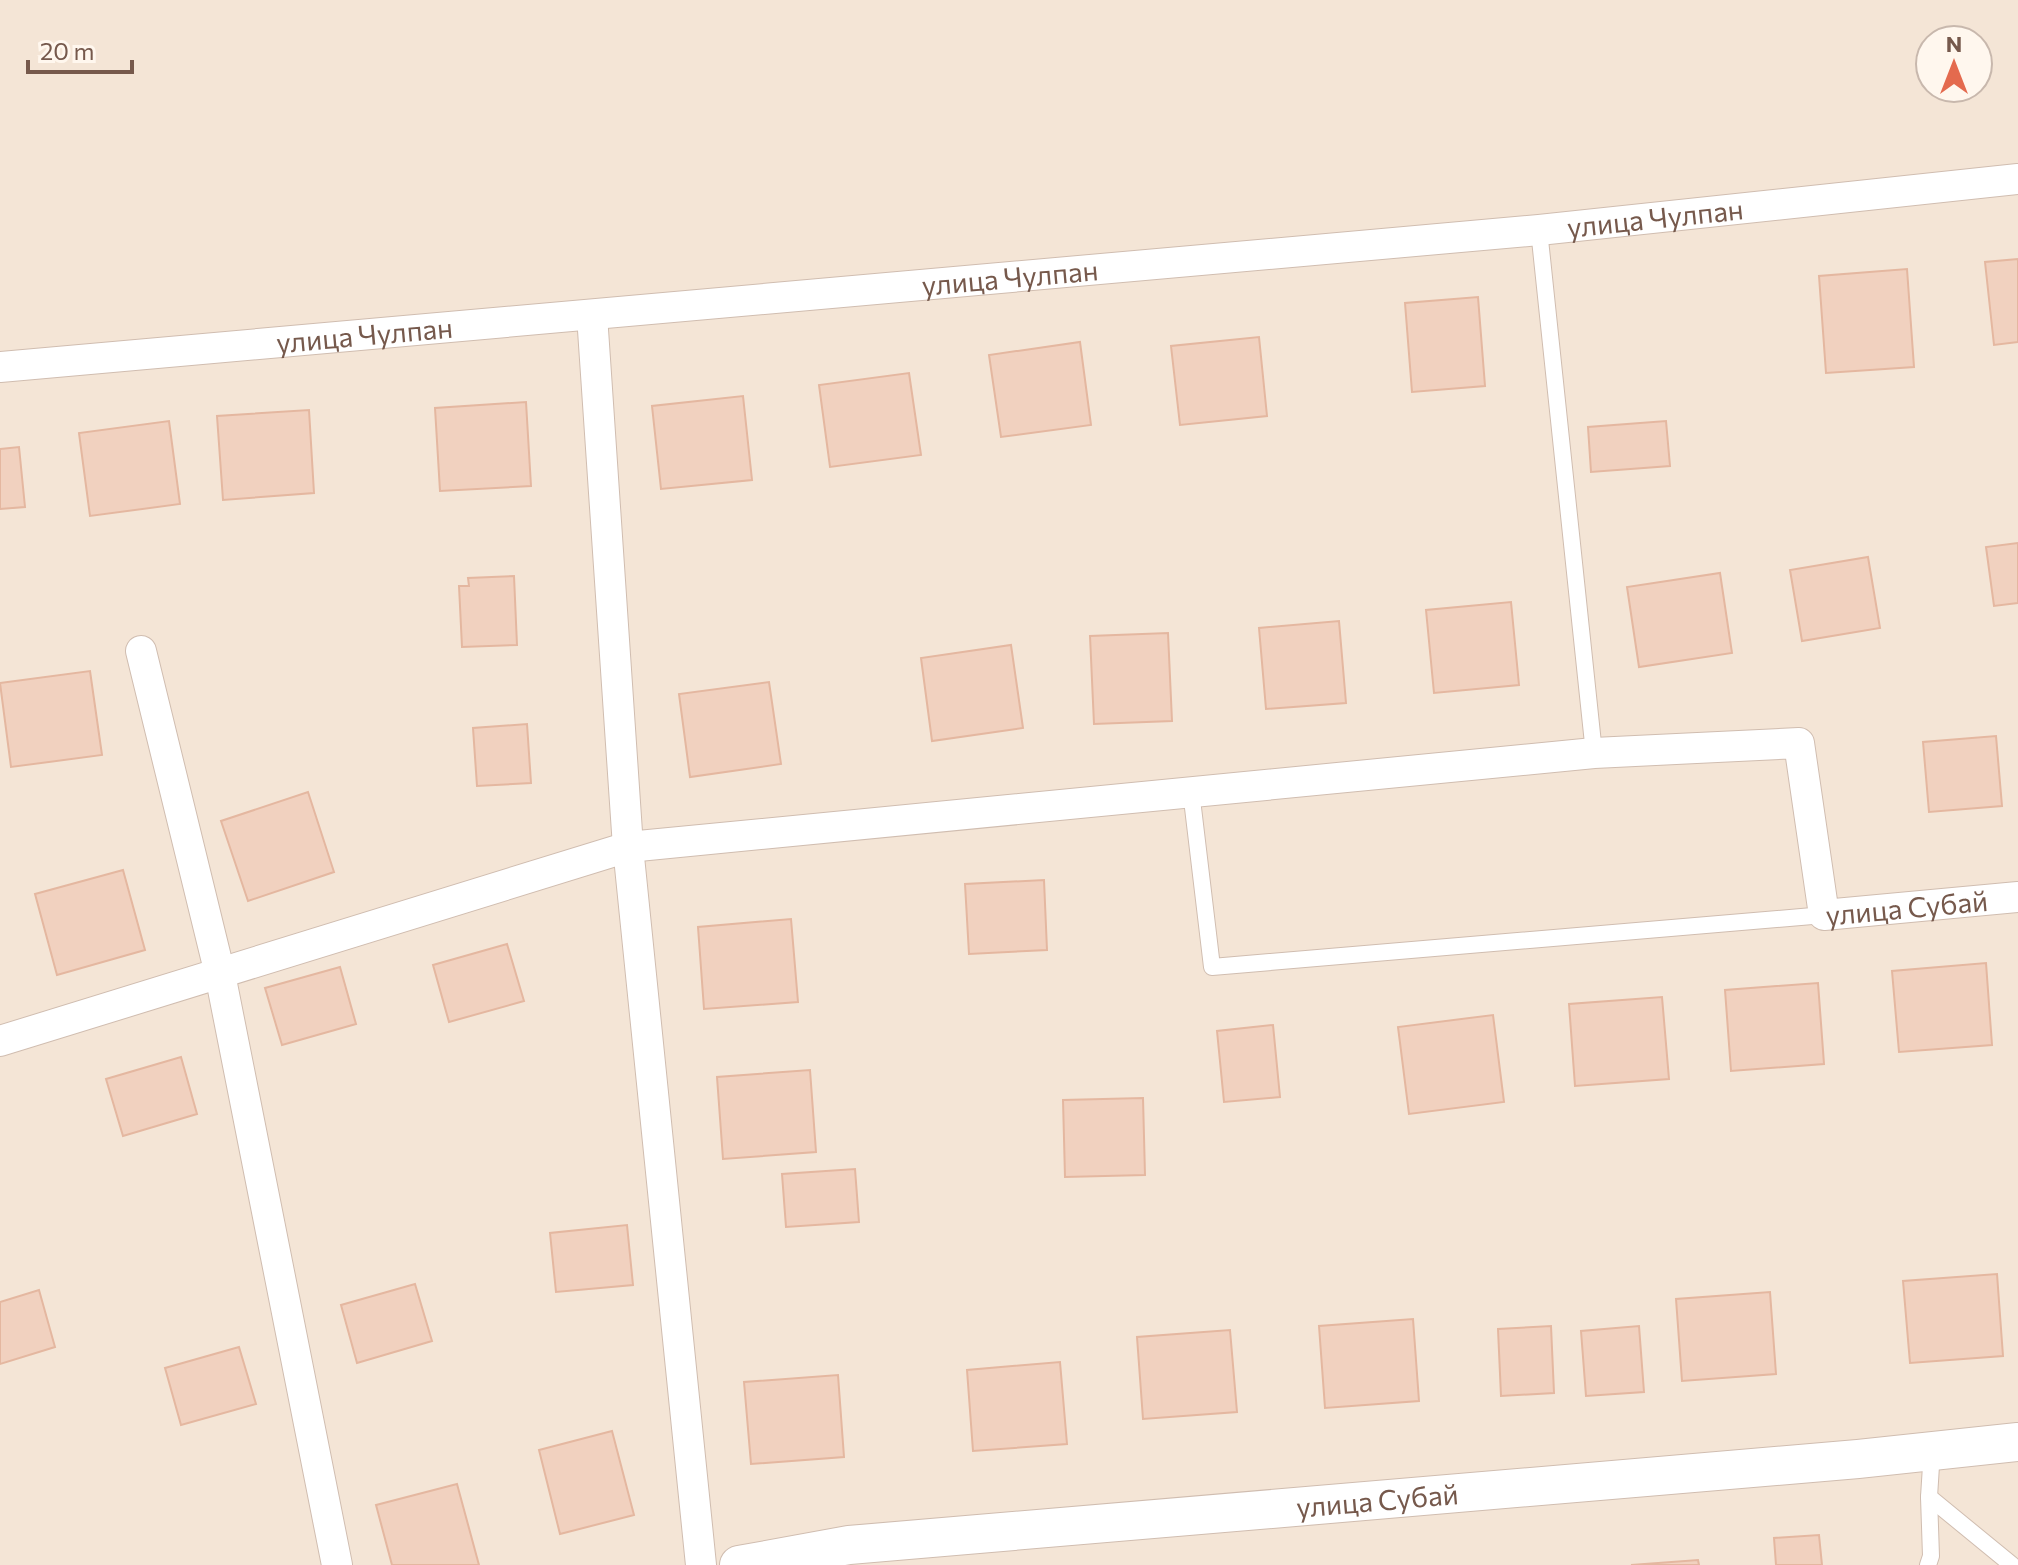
<svg xmlns="http://www.w3.org/2000/svg" width="2018" height="1565" font-family="Commissioner,sans-serif">
<rect width="100%" height="100%" fill="#fcf3e7"/>
<path fill="#f4e5d6" fill-rule="evenodd" d="M0,0H2018V1565H0ZM1930,40H1978V88H1930Z"/>
<g fill="#f1d1bf" stroke="#e4b7a0" stroke-width="2">
<polygon points="2018,259 2018,342 1994,345 1985,262"/>
<polygon points="1907,269 1914,367 1826,373 1819,276"/>
<polygon points="1478,297 1485,386 1412,392 1405,303"/>
<polygon points="1259,337 1267,416 1180,425 1171,346"/>
<polygon points="1080,342 1091,425 1001,437 989,355"/>
<polygon points="909,373 921,455 830,467 819,385"/>
<polygon points="743,396 752,480 661,489 652,406"/>
<polygon points="526,402 531,486 440,491 435,408"/>
<polygon points="309,410 314,493 223,500 217,416"/>
<polygon points="169,421 180,504 90,516 79,433"/>
<polygon points="1666,421 1670,466 1591,472 1588,427"/>
<polygon points="19,447 25,507 0,509 0,449"/>
<polygon points="2018,543 2018,603 1994,606 1986,547"/>
<polygon points="1868,557 1880,628 1802,641 1790,570"/>
<polygon points="1720,573 1732,653 1639,667 1627,587"/>
<polygon points="514,576 517,645 462,647 459,586 469,586 468,578"/>
<polygon points="1511,602 1519,685 1434,693 1426,610"/>
<polygon points="1339,621 1346,703 1266,709 1259,628"/>
<polygon points="1168,633 1172,721 1094,724 1090,636"/>
<polygon points="1011,645 1023,728 932,741 921,658"/>
<polygon points="90,671 102,755 11,767 0,683"/>
<polygon points="769,682 781,764 690,777 679,694"/>
<polygon points="527,724 531,783 477,786 473,728"/>
<polygon points="1996,736 2002,806 1929,812 1923,742"/>
<polygon points="308,792 334,872 248,901 221,821"/>
<polygon points="123,870 145,950 57,975 35,894"/>
<polygon points="1044,880 1047,950 969,954 965,884"/>
<polygon points="791,919 798,1002 704,1009 698,927"/>
<polygon points="507,944 524,1001 449,1022 433,965"/>
<polygon points="1986,963 1992,1045 1899,1052 1892,971"/>
<polygon points="340,967 356,1024 282,1045 265,988"/>
<polygon points="1818,983 1824,1064 1731,1071 1725,990"/>
<polygon points="1662,997 1669,1079 1575,1086 1569,1004"/>
<polygon points="1493,1015 1504,1102 1409,1114 1398,1027"/>
<polygon points="1273,1025 1280,1097 1224,1102 1217,1031"/>
<polygon points="181,1057 197,1114 123,1136 106,1079"/>
<polygon points="810,1070 816,1152 723,1159 717,1077"/>
<polygon points="1143,1098 1145,1175 1065,1177 1063,1100"/>
<polygon points="855,1169 859,1222 786,1227 782,1174"/>
<polygon points="627,1225 633,1285 556,1292 550,1233"/>
<polygon points="1997,1274 2003,1356 1910,1363 1903,1281"/>
<polygon points="415,1284 432,1341 357,1363 341,1305"/>
<polygon points="39,1290 55,1347 0,1364 0,1302"/>
<polygon points="1770,1292 1776,1374 1682,1381 1676,1299"/>
<polygon points="1413,1319 1419,1401 1325,1408 1319,1326"/>
<polygon points="1551,1326 1554,1393 1501,1396 1498,1329"/>
<polygon points="1639,1326 1644,1392 1586,1396 1581,1331"/>
<polygon points="1230,1330 1237,1412 1143,1419 1137,1337"/>
<polygon points="239,1347 256,1404 181,1425 165,1368"/>
<polygon points="1060,1362 1067,1444 973,1451 967,1370"/>
<polygon points="838,1375 844,1457 751,1464 744,1382"/>
<polygon points="612,1431 634,1515 560,1534 539,1450"/>
<polygon points="457,1484 479,1565 392,1565 376,1505"/>
<polygon points="1819,1535 1822,1565 1776,1565 1774,1538"/>
<polygon points="1698,1560 1699,1565 1631,1565"/>
</g>
<g fill="none" stroke-linecap="round" stroke-linejoin="round">
<g stroke="#d0bdb0" stroke-width="18">
<g id="service">
<polyline points="1539,230 1594,753"/>
<polyline points="1191,791 1212,967 1824,915"/>
<polyline points="1929,1497 2012,1565"/>
<polyline points="1928,1565 1931,1556 1929,1497 1932,1450"/>
</g>
</g>
<g stroke="#d0bdb0" stroke-width="32">
<g id="minor">
<polyline points="592,315 628,847 701,1565"/>
<path id="s1" d="M0,367L1539,230L2018,179"/>
<polyline points="141,651 220,974 337,1565"/>
<path id="s2" d="M0,1041L628,847L1594,753L1799,743L1824,915L2018,897"/>
</g>
</g>
<g stroke="#d0bdb0" stroke-width="40">
<g id="tertiary">
<path id="s3" d="M739,1565L849,1545L1858,1459L2018,1442"/>
</g>
</g>
<use href="#service" stroke="#fff" stroke-width="16"/>
<use href="#minor" stroke="#fff" stroke-width="30"/>
<use href="#tertiary" stroke="#fff" stroke-width="38"/>
</g>
<g text-anchor="middle" dominant-baseline="central" stroke-width="8" stroke-linejoin="round" paint-order="stroke">
<g font-size="28" fill="#76594c" stroke="#fff7ee">
<text stroke="none"><textPath href="#s1" startOffset="1662">улица Чулпан</textPath></text>
<text stroke="none"><textPath href="#s1" startOffset="1014">улица Чулпан</textPath></text>
<text stroke="none"><textPath href="#s1" startOffset="366">улица Чулпан</textPath></text>
<text stroke="none"><textPath href="#s2" startOffset="2090">улица Субай</textPath></text>
<text stroke="none"><textPath href="#s3" startOffset="642">улица Субай</textPath></text>
</g>
</g>
<g transform="translate(1954 64)"><circle r="38" fill="#fff7ee" stroke="#c8b8ad" stroke-width="2"/>
<path d="M0-6L14 30L0 20L-14 30Z" fill="#e46a4e"/>
<text y="-12" font-size="22" font-weight="bold" text-anchor="middle" fill="#76594c">N</text>
</g>
<path d="M28 60v12h104v-12" fill="none" stroke="#76594c" stroke-width="4"/>
<text x="40" y="60" font-size="24" fill="#76594c" stroke="#fff7ee" stroke-width="6" paint-order="stroke">20 m</text>
</svg>
